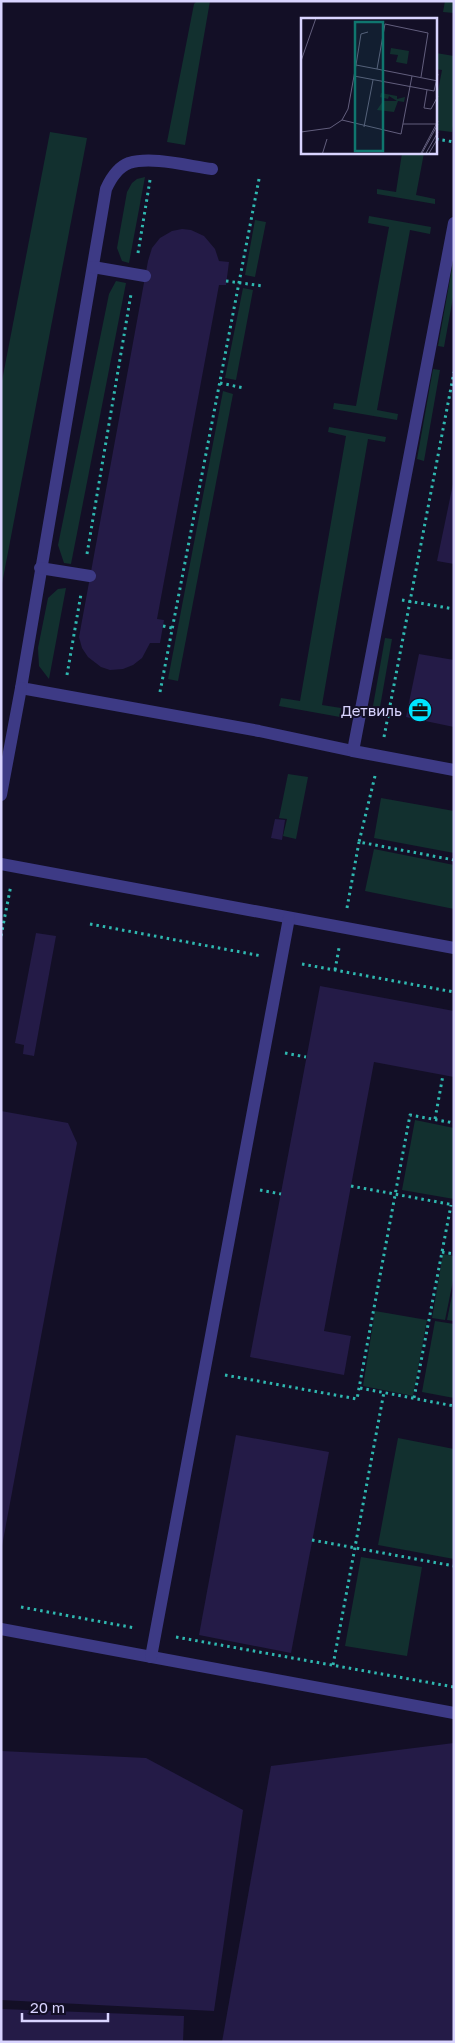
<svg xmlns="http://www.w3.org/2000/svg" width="455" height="2043" font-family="'Golos Text',sans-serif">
<rect width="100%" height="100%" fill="#130f26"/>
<g fill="#12302f">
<polygon points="197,1 210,1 185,145 167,142 194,4"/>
<polygon points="445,1 454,1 454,13 443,12"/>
<polygon points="436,53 454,56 454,120 452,132 436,130 436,101 442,70 436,69"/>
<polygon points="50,132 87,138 1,589 1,386"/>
<polygon points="402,153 424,153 416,195 435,199 435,204 377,194 377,189 396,192"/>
<polygon points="145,177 129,263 122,261 117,248 127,192 132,183 137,179"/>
<polygon points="369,216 431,227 430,234 410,230 377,410 398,414 397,420 333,409 334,403 356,406 389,227 368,223"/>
<polygon points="255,220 266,222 255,277 245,275"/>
<polygon points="454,257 454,292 444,347 438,346"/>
<polygon points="116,281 126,283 71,564 64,563 58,545 109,294"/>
<polygon points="243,288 253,290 236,380 225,378"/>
<polygon points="433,369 440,370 424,461 417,459"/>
<polygon points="223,391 233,394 178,681 168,679"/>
<polygon points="329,427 386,437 385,442 368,439 322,705 341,708 340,717 279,706 281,698 300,701 346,436 328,432"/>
<polygon points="66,588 49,679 39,666 38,648 48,598 58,589"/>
<polygon points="385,638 392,639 380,707 373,706"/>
<polygon points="288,774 308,777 296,839 283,836 287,819 279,818"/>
<polygon points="381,798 454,811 454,853 374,838"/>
<polygon points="374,849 454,865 454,909 365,891"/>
<polygon points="415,1120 454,1128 454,1199 402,1190"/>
<polygon points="443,1254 454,1256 454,1276 445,1320 432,1318"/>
<polygon points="454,1285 454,1321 447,1320"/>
<polygon points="375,1311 427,1320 413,1396 363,1386"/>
<polygon points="435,1321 454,1324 454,1398 422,1392"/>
<polygon points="398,1438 454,1449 454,1559 378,1545"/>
<polygon points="361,1557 422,1567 407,1656 345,1646"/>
</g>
<g fill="#241b47">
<polygon points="182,229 191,230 204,236 215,249 219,261 229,262 226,285 219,285 157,619 164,620 160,643 150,643 142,658 133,665 123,669 110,670 101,667 88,657 82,648 79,637 148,261 152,248 160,238 172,231"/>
<polygon points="453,484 454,484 454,564 437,561"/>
<polygon points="419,654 454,660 454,727 406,717"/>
<polygon points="275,819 285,820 282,840 271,838"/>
<polygon points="36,933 56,936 34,1056 23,1054 24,1045 15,1043"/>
<polygon points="320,986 454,1011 454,1077 374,1062 324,1331 351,1336 344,1375 250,1357"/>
<polygon points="1,1111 68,1123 77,1143 2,1546"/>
<polygon points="236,1435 329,1452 291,1653 199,1635"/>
<polygon points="454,1743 454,2042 222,2042 271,1766"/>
<polygon points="1,1751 146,1758 243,1810 214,2011 1,2000"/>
<polygon points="1,2009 184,2016 183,2042 1,2042"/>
</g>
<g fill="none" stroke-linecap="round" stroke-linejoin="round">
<g stroke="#2fb8b0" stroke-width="3" stroke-dasharray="2.5 4" stroke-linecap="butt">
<polyline points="436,139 454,142"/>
<polyline points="138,253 150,180"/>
<polyline points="226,281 263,286"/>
<polyline points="220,383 244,388"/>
<polyline points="87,554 131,294"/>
<polyline points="402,600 454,609"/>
<polyline points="163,626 172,628"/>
<polyline points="67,675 81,594"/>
<polyline points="160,692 259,179"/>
<polyline points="384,737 454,372"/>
<polyline points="375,776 359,842 454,860"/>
<polyline points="347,908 359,842"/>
<polyline points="90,924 262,956"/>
<polyline points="1,936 11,885"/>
<polyline points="302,964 454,992"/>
<polyline points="335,970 339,948"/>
<polyline points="285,1053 306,1057"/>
<polyline points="435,1119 443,1075"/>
<polyline points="351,1186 454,1205"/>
<polyline points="260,1190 281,1194"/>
<polyline points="442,1252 454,1254"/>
<polyline points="225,1375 357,1399 410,1115 454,1123"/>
<polyline points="360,1388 454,1406"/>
<polyline points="414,1398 451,1205"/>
<polyline points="312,1540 454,1566"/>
<polyline points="21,1607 135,1628"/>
<polyline points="176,1637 454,1687"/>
<polyline points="333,1665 384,1392"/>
</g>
<g stroke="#3d3a85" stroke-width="12">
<path d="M212,169C188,166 152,156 129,163C118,167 111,178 106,189L21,688L259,731L353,751"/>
<polyline points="454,223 353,751 454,770"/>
<polyline points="93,267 145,276"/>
<polyline points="40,568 90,576"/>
<polyline points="1,795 21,688"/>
<polyline points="1,864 454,948"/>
<polyline points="1,1629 454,1713"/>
<polyline points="151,1657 289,918"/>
</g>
</g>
<defs>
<g id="office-disc" transform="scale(1.25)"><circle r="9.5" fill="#00e5ff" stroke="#130f26"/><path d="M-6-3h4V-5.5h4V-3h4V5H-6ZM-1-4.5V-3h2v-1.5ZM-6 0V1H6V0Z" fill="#111"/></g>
</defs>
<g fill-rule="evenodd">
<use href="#office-disc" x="420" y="710"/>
</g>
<g text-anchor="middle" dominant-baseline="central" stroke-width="4" stroke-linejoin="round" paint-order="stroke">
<g font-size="15" fill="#d9d4ff" stroke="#130f26" text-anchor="end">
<text x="402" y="710">Детвиль</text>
</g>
</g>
<g transform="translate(301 18)">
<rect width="136" height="136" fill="#130f26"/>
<path d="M90,30L108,33L106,46L95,44L97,37L89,36ZM80,75L96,78V81L104,79L103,84L97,83L93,94L76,92L82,83H96L88,78L87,81L79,79Z" fill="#12302f"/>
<path fill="none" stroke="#625e7d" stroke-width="1" d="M67,14L60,16L55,47L76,51M0,43L15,0M53,58L133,73L137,56M120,59L127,15L84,6L76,51L137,63M126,72L123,90L130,91L137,78M41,102L100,116L111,58M102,106H135M63,109L72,62M0,114L29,110L41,102L47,91L55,47M21,137L26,121M119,137L137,103M120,137L137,106M124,137L137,114M127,137L137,120"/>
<path fill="#0f766e" fill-opacity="0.15" stroke="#0f766e" stroke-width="2.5" d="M54,4H82V133H54Z"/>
<rect width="136" height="136" fill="none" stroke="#d9d4ff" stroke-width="2.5"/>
</g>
<rect width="455" height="2043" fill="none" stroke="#d9d4ff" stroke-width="5"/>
<path d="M22 2013v8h86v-8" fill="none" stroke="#d9d4ff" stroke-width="2.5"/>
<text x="30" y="2013" font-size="15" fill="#d9d4ff" stroke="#130f26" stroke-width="4" paint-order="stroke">20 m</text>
</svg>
